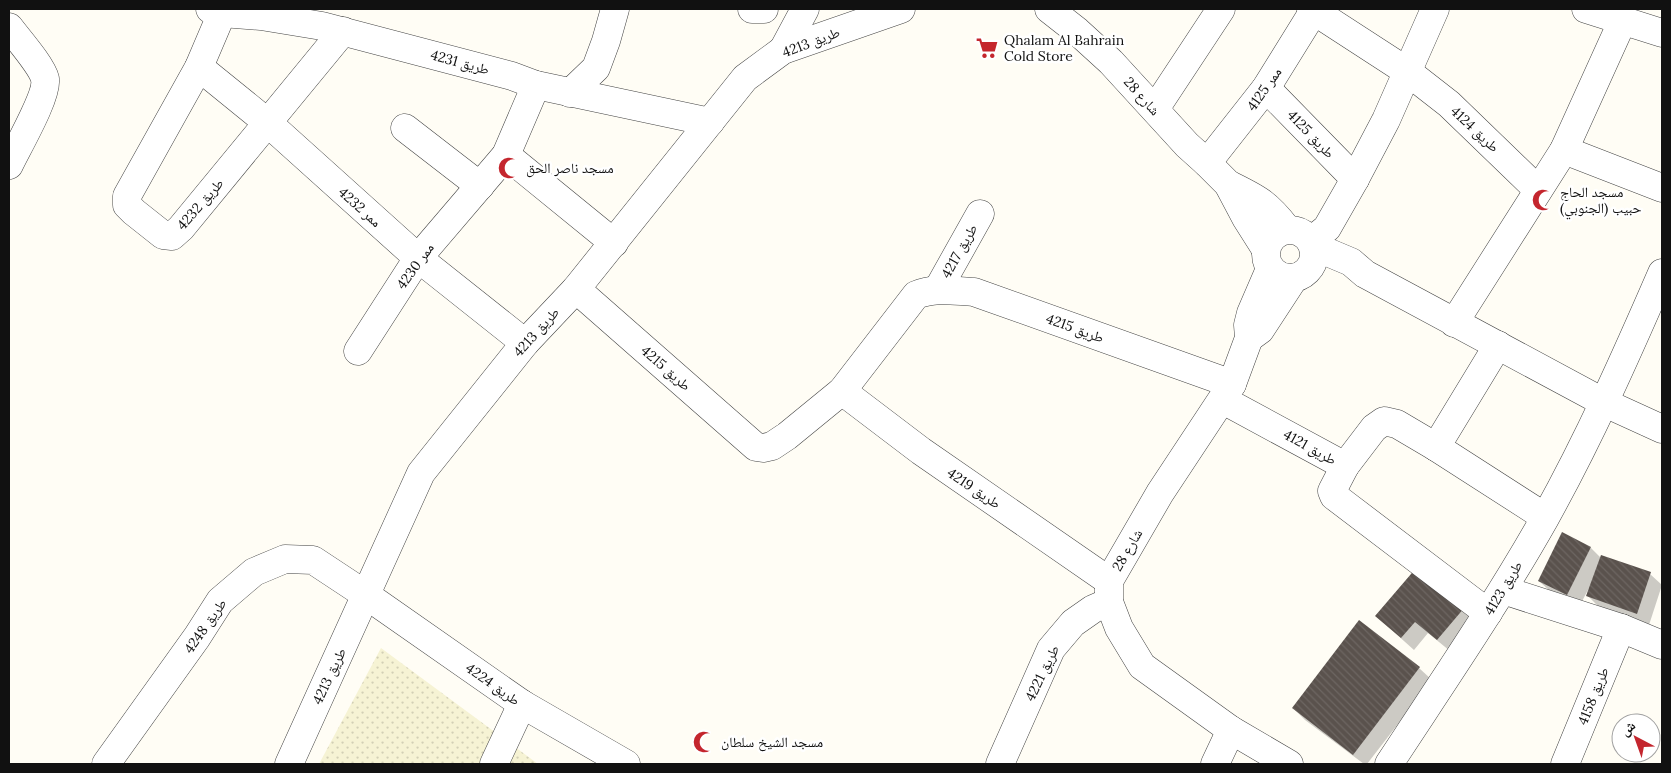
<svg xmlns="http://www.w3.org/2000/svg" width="1671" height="773" font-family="Lora,'Noto Naskh Arabic',serif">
<defs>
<pattern id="farmland-dots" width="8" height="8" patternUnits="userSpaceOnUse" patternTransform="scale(1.25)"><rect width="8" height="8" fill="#f6f3d4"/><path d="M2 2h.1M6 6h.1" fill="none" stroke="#d2cfb5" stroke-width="1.8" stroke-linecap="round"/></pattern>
<pattern id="building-back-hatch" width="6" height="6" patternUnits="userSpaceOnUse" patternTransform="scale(1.25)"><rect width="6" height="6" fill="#5a524d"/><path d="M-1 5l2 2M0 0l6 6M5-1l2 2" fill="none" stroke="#6d6662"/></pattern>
</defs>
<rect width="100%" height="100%" fill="#fffdf5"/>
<polygon fill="url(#farmland-dots)" points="381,648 538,764 319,764"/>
<g fill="#0003">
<polygon points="1591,548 1601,558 1602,557 1650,574 1662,585 1649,625 1600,608 1588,596 1590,589 1589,588 1579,607 1552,593 1539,581"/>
<polygon points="1417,569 1476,620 1450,651 1428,633 1414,650 1376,616"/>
<polygon points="1419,668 1432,680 1367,764 1364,764 1305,720 1293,708"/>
</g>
<g fill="url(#building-back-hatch)">
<polygon points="1562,532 1591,547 1567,595 1538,581"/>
<polygon points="1601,555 1651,572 1637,614 1586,596"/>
<polygon points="1417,567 1465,607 1437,640 1415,622 1401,638 1375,616"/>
<polygon points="1359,620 1420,667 1353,755 1292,708"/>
</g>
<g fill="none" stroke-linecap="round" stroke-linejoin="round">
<g stroke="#444" stroke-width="29">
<g id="minor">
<polyline points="210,9 222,13 261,16 322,26 512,76 536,85 710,122"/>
<polyline points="752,9 764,9"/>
<polyline points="1049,9 1077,31 1111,62 1187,145 1207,163 1228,184 1246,218 1265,248"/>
<polyline points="1311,9 1408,72 1449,104 1538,190"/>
<polyline points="1586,9 1662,33"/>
<polyline points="222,13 199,67 127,196 127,205 134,212 163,235 172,236 181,228 343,31"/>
<path d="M9,27C18,39 42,66 45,79C48,95 17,148 9,165"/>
<polyline points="783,50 805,9"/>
<polyline points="199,67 268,123 418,258 525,343"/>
<polyline points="1266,88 1355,179"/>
<polyline points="570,93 596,68 606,41 615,9"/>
<polyline points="1155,109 1221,9"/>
<polyline points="405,128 480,186"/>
<polyline points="1564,150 1662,188"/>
<polyline points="506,155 614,243"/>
<polyline points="1207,163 1266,88 1315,9"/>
<path d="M1228,184C1257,198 1267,203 1287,229"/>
<circle cx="1290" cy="254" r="24"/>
<polyline points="1311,241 1327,228 1355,179 1386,120 1435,9"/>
<polyline points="1313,246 1351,262 1365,274 1605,403 1662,429"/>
<polyline points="1270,269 1251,313 1248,325 1249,338 1232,384 1160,493 1109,581 1109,602 1119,628 1142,666 1231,730 1289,764"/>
<path d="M576,289L756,447L763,448L772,446L787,436L842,391L916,295C935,287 954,291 974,292L1232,384"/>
<polyline points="938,289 980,214"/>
<polyline points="1454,323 1564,150 1622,22"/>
<polyline points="1249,338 1260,330 1294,278"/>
<polyline points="358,351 418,258 506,155 536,85"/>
<polyline points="842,391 921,451 1109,581"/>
<polyline points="1223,400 1345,466 1374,428 1384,421 1397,424 1436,447 1545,517"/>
<polyline points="1436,447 1498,345"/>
<polyline points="1345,466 1332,491 1334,496 1488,613"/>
<polyline points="1503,590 1621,628 1662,645"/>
<polyline points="106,764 197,637 220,601 254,572 285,559 313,560 366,595 522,704 626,764"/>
<polyline points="289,764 421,473 525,343 576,289 745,78 783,50 901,9"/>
<polyline points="494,764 522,704"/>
<polyline points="1000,764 1051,649 1073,623 1093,609 1109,602"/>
<polyline points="1215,764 1231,730"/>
<path d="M1389,764C1442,683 1497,603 1545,518C1589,439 1626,356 1662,273"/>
<polyline points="1565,764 1621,628"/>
</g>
</g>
<use href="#minor" stroke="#fff" stroke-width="28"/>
</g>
<defs>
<g id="supermarket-bare" transform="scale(1.725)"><path d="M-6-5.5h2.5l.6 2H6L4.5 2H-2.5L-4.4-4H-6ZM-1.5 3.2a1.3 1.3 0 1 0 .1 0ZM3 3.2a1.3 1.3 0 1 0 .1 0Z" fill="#c4262e" stroke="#fff" stroke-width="2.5" paint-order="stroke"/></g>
<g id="mosque-bare" transform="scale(1.725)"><path d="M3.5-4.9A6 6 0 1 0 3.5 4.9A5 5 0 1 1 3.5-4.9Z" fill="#c4262e" stroke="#fff" stroke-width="2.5" paint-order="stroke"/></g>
</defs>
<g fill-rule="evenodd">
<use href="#supermarket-bare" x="987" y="48"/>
<use href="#mosque-bare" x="509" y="168"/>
<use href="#mosque-bare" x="1543" y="200"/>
<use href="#mosque-bare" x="704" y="742"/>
</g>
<g text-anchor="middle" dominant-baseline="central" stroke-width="5" stroke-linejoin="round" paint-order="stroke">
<g font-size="14" fill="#111" stroke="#fff" text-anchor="start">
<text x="1004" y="40">Qhalam Al Bahrain<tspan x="1004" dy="16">Cold Store</tspan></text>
<text x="526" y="168">مسجد ناصر الحق</text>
<text x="1560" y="192">مسجد الحاج<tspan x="1560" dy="16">حبيب (الجنوبي)</tspan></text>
<text x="721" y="742">مسجد الشيخ سلطان</text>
</g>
<g font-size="14" fill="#111" stroke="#fff">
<text transform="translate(811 42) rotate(-21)">طريق 4213</text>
<text transform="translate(460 62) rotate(15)">طريق 4231</text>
<text transform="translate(1264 89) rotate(-55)">ممر 4125</text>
<text transform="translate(1142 96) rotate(48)">شارع 28</text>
<text transform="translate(1475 129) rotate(43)">طريق 4124</text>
<text transform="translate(1311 134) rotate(46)">طريق 4125</text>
<text transform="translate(200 204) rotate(-49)">طريق 4232</text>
<text transform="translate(360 207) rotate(42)">ممر 4232</text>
<text transform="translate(959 251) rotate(-61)">طريق 4217</text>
<text transform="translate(415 266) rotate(-54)">ممر 4230</text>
<text transform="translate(1075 328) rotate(20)">طريق 4215</text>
<text transform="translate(536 332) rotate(-48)">طريق 4213</text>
<text transform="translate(666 368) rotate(41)">طريق 4215</text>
<text transform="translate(1310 447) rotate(29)">طريق 4121</text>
<text transform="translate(974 488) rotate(34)">طريق 4219</text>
<text transform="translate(1127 550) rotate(-60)">شارع 28</text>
<text transform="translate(1503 588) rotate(-59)">طريق 4123</text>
<text transform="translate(205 626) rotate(-55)">طريق 4248</text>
<text transform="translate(1042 673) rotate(-64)">طريق 4221</text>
<text transform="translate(329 676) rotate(-65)">طريق 4213</text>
<text transform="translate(493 684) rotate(35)">طريق 4224</text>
<text transform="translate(1593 696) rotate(-68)">طريق 4158</text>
</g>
</g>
<rect width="1671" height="773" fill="none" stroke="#111111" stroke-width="20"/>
<g transform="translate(1636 738) rotate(319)"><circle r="24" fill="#ffffff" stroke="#a0a0a0"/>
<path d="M0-4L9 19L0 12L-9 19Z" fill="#c4262e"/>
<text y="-8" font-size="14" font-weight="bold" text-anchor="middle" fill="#111111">ش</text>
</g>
</svg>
